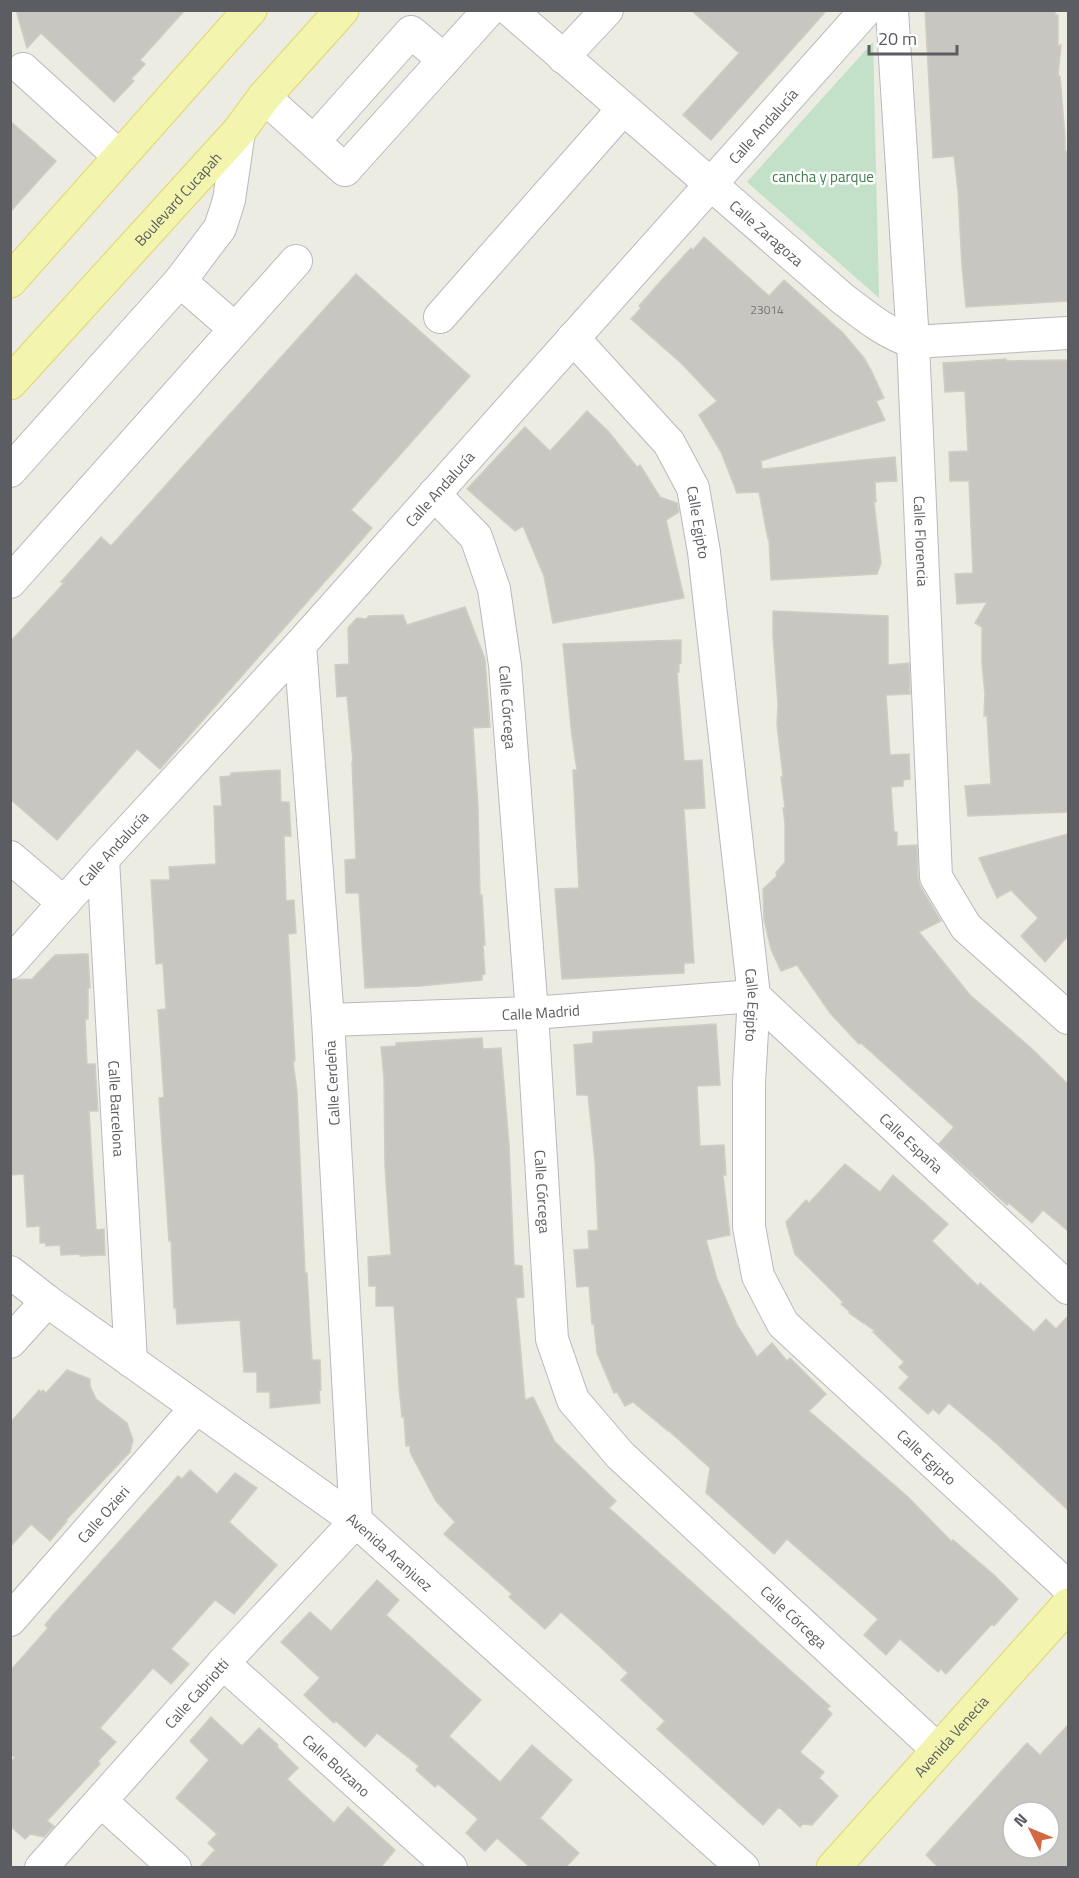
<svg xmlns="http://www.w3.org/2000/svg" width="1079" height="1878" font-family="'Titillium Web',sans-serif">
<rect width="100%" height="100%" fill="#ecece3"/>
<polygon fill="#c2e1c8" points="873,42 879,298 747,182"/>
<g fill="#c7c6c0" stroke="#d0cec2" stroke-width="1.5" fill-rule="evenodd">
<polygon points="16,10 185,10 140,60 145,64 131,79 134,81 114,102 41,33 27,48"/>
<polygon points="691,10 827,10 711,140 683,115 739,53"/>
<polygon points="925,10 1055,10 1055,15 1058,15 1058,46 1061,45 1058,76 1060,76 1065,137 1065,151 1068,151 1068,301 966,307 962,266 958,191 954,156 933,158"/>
<polygon points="10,121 56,161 10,212"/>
<polygon points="704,237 769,296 784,280 843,333 864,358 871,370 884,398 876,401 885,420 761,461 762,469 895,457 897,481 875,482 876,502 874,502 881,563 877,574 771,580 769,539 768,539 759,492 737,493 721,452 699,415 717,401 682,364 631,319 641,308 639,306 659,283 691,248 693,250"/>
<polygon points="356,274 470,376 351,510 372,528 160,769 137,749 57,840 10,799 10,642 64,583 61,582 101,537 111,546"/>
<polygon points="1006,359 1006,361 1068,360 1068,812 968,816 965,786 991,784 987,716 984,716 985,694 982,664 982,627 975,623 987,602 957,604 955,574 973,573 969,481 950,481 949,452 968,451 965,391 945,392 943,363"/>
<polygon points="587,411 608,431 637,467 640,465 660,497 677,503 679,512 666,520 684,598 553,623 544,576 523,526 515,531 467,489 525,427 550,451"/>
<polygon points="465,607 485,659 490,727 473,728 478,807 480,895 482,895 485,945 483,945 485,974 482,975 482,980 420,986 365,988 359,893 346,893 345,860 356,859 352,762 353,762 347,696 337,697 335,665 349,664 348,628 357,618 366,619 369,616 403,615 407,625"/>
<polygon points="773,611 888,616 888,665 909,663 910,694 886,695 890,755 909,754 910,779 903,780 903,786 891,787 894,832 897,832 897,846 917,845 918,878 920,886 941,921 919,932 970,995 1031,1048 1068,1084 1068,1231 1043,1210 1032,1223 1009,1203 1007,1205 939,1144 954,1127 861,1043 859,1044 830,1013 797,965 781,971 771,949 764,920 763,889 777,876 776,873 785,862 785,823 783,808 785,808 781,777 783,777 777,724 778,704 773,636"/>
<polygon points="681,640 681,663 679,664 679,672 677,672 684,761 702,760 705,808 684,809 694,963 684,963 684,973 562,979 555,889 579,888 573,770 577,770 572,737 563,644"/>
<polygon points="280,770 281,802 289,802 291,836 284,836 286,901 294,900 296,933 288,934 295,1061 293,1061 297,1092 305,1273 307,1273 312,1360 320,1360 321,1390 319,1389 320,1403 270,1408 270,1392 257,1392 257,1372 244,1372 240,1320 177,1324 176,1307 174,1308 171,1241 169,1241 159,1098 164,1097 158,1010 166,1009 163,963 156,964 151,880 170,880 169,867 216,864 214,806 222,806 220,777 230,776 231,773"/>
<polygon points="1068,834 1068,936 1045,962 1021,936 1038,918 1011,890 997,898 979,858"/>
<polygon points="82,954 88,954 90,988 88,988 88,1019 85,1019 87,1064 95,1064 98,1111 89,1111 96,1230 104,1229 105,1255 80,1256 80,1254 61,1255 60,1245 46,1246 46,1243 40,1243 40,1226 27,1227 24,1174 10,1175 10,980 32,979 55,955"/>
<polygon points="716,1024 720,1085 697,1086 700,1146 724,1145 726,1175 723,1175 730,1235 706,1240 717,1279 737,1325 757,1357 772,1343 787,1361 790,1358 826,1394 809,1411 908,1497 952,1542 953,1540 994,1575 1018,1599 994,1626 992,1624 946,1674 941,1669 938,1672 900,1639 886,1655 864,1635 878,1619 787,1539 774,1554 713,1499 706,1493 710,1468 668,1430 668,1431 633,1402 625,1406 617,1392 614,1393 597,1353 594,1324 592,1324 589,1286 577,1287 574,1250 589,1249 588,1231 598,1230 595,1161 588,1095 577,1095 574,1045 593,1043 593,1032"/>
<polygon points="482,1038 483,1049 501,1048 509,1145 514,1265 522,1266 524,1297 516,1298 525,1400 533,1397 555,1442 616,1501 609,1508 830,1706 827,1709 832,1714 800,1752 824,1772 819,1778 838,1796 812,1825 803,1824 800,1827 779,1807 763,1825 657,1729 665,1721 621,1680 628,1673 597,1644 561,1612 545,1629 509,1597 512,1594 444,1534 455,1522 436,1501 410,1452 410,1446 406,1446 404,1417 402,1417 399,1387 394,1306 376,1306 376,1286 369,1286 368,1257 391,1255 385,1166 384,1078 381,1047 396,1046 396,1043"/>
<polygon points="845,1164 880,1192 893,1175 948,1224 932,1241 978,1286 980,1283 1034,1332 1046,1319 1056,1329 1068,1316 1068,1510 996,1443 949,1403 939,1414 933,1409 928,1414 899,1388 909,1377 899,1367 904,1362 873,1332 875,1331 849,1313 850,1312 841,1304 843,1302 795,1254 786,1222 806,1200 809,1203"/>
<polygon points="67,1370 90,1379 90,1386 96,1399 127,1423 133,1440 130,1452 66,1520 67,1521 50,1541 31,1524 10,1547 10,1423 39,1390 41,1392 43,1390 46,1393"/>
<polygon points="190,1470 217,1494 235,1473 257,1488 229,1522 277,1565 234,1614 215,1600 171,1649 189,1664 171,1684 153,1668 100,1728 116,1742 98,1761 100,1764 47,1821 54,1826 44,1837 30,1834 25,1839 10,1826 10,1762 15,1758 10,1753 10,1671 48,1628 45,1625 54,1614 178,1476 182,1479"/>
<polygon points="377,1580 399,1600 386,1615 481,1700 449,1736 500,1782 532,1745 572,1780 540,1818 579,1853 565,1868 531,1868 497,1838 485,1851 466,1833 478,1819 438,1784 435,1787 416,1770 419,1766 377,1733 365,1747 336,1721 334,1723 304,1695 320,1678 281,1642 310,1612 331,1631"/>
<polygon points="211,1717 242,1746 259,1728 278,1745 277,1747 298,1768 287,1779 334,1823 348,1807 395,1850 380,1868 199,1868 215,1850 208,1843 217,1834 176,1798 209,1760 190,1741"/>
<path d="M1068,1725V1868H939L926,1855L1027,1743L1040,1755ZM1013,1812H1049V1848H1013Z"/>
</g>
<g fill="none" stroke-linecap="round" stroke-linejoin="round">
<g stroke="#b8b9be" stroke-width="34">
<g id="minor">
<path id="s1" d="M510,10L843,299C867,317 884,332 913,342L1068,333"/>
<path id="s2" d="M892,10L913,342L936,877L966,927L1068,1018"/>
<polyline points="563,57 607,10"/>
<polyline points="23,69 120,157"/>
<polyline points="264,97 345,170 489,10"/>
<polyline points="314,141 411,32 444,60"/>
<polyline points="180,281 235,329"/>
<polyline points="440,317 623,109"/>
<path id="s3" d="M573,338L669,443L693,488L704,552L754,996L749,1083V1227L758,1276L783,1324L1068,1587"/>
<polyline points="10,471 180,281 220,228 229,200 239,131"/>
<path id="s4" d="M434,494L476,537L494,589L505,665L532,1013L552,1339L573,1400L620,1455L938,1750"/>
<polyline points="10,582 296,261"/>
<polyline points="10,857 64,903"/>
<path id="s5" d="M103,859L131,1361"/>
<path id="s6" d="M10,963L103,859L300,645L866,10"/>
<path id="s7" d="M328,1020L532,1013L754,996L1068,1288"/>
<path id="s8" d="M10,1272L47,1301L356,1521L743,1868"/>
<polyline points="10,1342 47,1301"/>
<path id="s9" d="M10,1620L196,1408"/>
<path id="s10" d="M223,1663L451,1868"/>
<polyline points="101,1801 175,1868"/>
<path id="s11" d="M41,1868L223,1663L356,1521L328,1020L300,645"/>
</g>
</g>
<g stroke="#e0d668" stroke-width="35">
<g id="major">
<polyline points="10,281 250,10"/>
<path id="s12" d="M10,383L239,131L264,97L342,10"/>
<path id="s13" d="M833,1868L1068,1605"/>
</g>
</g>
<use href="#minor" stroke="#fff" stroke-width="32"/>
<use href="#major" stroke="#f3f5af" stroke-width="33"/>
</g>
<g text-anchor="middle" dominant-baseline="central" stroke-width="5" stroke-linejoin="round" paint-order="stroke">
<g font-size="12" fill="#76777a">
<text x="767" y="309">23014</text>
</g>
<g font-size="15" fill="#5b5d62" stroke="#fff">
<text stroke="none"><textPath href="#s6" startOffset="1126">Calle Andalucía</textPath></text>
<text stroke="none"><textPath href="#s12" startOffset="249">Boulevard Cucapah</textPath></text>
<text stroke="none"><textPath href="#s1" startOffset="340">Calle Zaragoza</textPath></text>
<text stroke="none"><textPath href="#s6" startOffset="640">Calle Andalucía</textPath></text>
<text stroke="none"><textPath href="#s3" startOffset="228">Calle Egipto</textPath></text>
<text stroke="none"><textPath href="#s2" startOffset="532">Calle Florencia</textPath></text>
<text stroke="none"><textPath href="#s4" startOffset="234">Calle Córcega</textPath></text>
<text stroke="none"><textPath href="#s6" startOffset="154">Calle Andalucía</textPath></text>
<text stroke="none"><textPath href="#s3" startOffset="714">Calle Egipto</textPath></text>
<text stroke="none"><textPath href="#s7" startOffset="213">Calle Madrid</textPath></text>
<text transform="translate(332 1083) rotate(-93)">Calle Cerdeña</text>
<text stroke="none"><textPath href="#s5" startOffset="250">Calle Barcelona</textPath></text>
<text stroke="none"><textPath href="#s7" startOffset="642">Calle España</textPath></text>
<text stroke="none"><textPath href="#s4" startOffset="720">Calle Córcega</textPath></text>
<text stroke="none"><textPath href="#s3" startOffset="1236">Calle Egipto</textPath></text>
<text stroke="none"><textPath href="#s9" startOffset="141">Calle Ozieri</textPath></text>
<text stroke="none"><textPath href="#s8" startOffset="472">Avenida Aranjuez</textPath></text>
<text stroke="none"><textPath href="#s4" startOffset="1242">Calle Córcega</textPath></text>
<text stroke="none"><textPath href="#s11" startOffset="234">Calle Cabriotti</textPath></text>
<text stroke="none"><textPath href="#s13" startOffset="177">Avenida Venecia</textPath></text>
<text stroke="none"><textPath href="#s10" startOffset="153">Calle Bolzano</textPath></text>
</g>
<g font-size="15" fill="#3e7e4d" stroke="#fff">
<text x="823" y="176">cancha y parque</text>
</g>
</g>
<rect width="1079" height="1878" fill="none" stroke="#5b5d62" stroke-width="24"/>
<g transform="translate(1031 1830) rotate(313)"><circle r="28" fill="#ffffff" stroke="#bdbec0" stroke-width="1.5"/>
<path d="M0-4.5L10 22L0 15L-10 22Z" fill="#d46941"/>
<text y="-9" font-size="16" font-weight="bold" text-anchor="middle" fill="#5b5d62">N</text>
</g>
<path d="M869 45v9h88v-9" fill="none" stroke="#5b5d62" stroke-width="3"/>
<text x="878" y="45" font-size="18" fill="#5b5d62" stroke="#ffffff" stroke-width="4.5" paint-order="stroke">20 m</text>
</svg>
